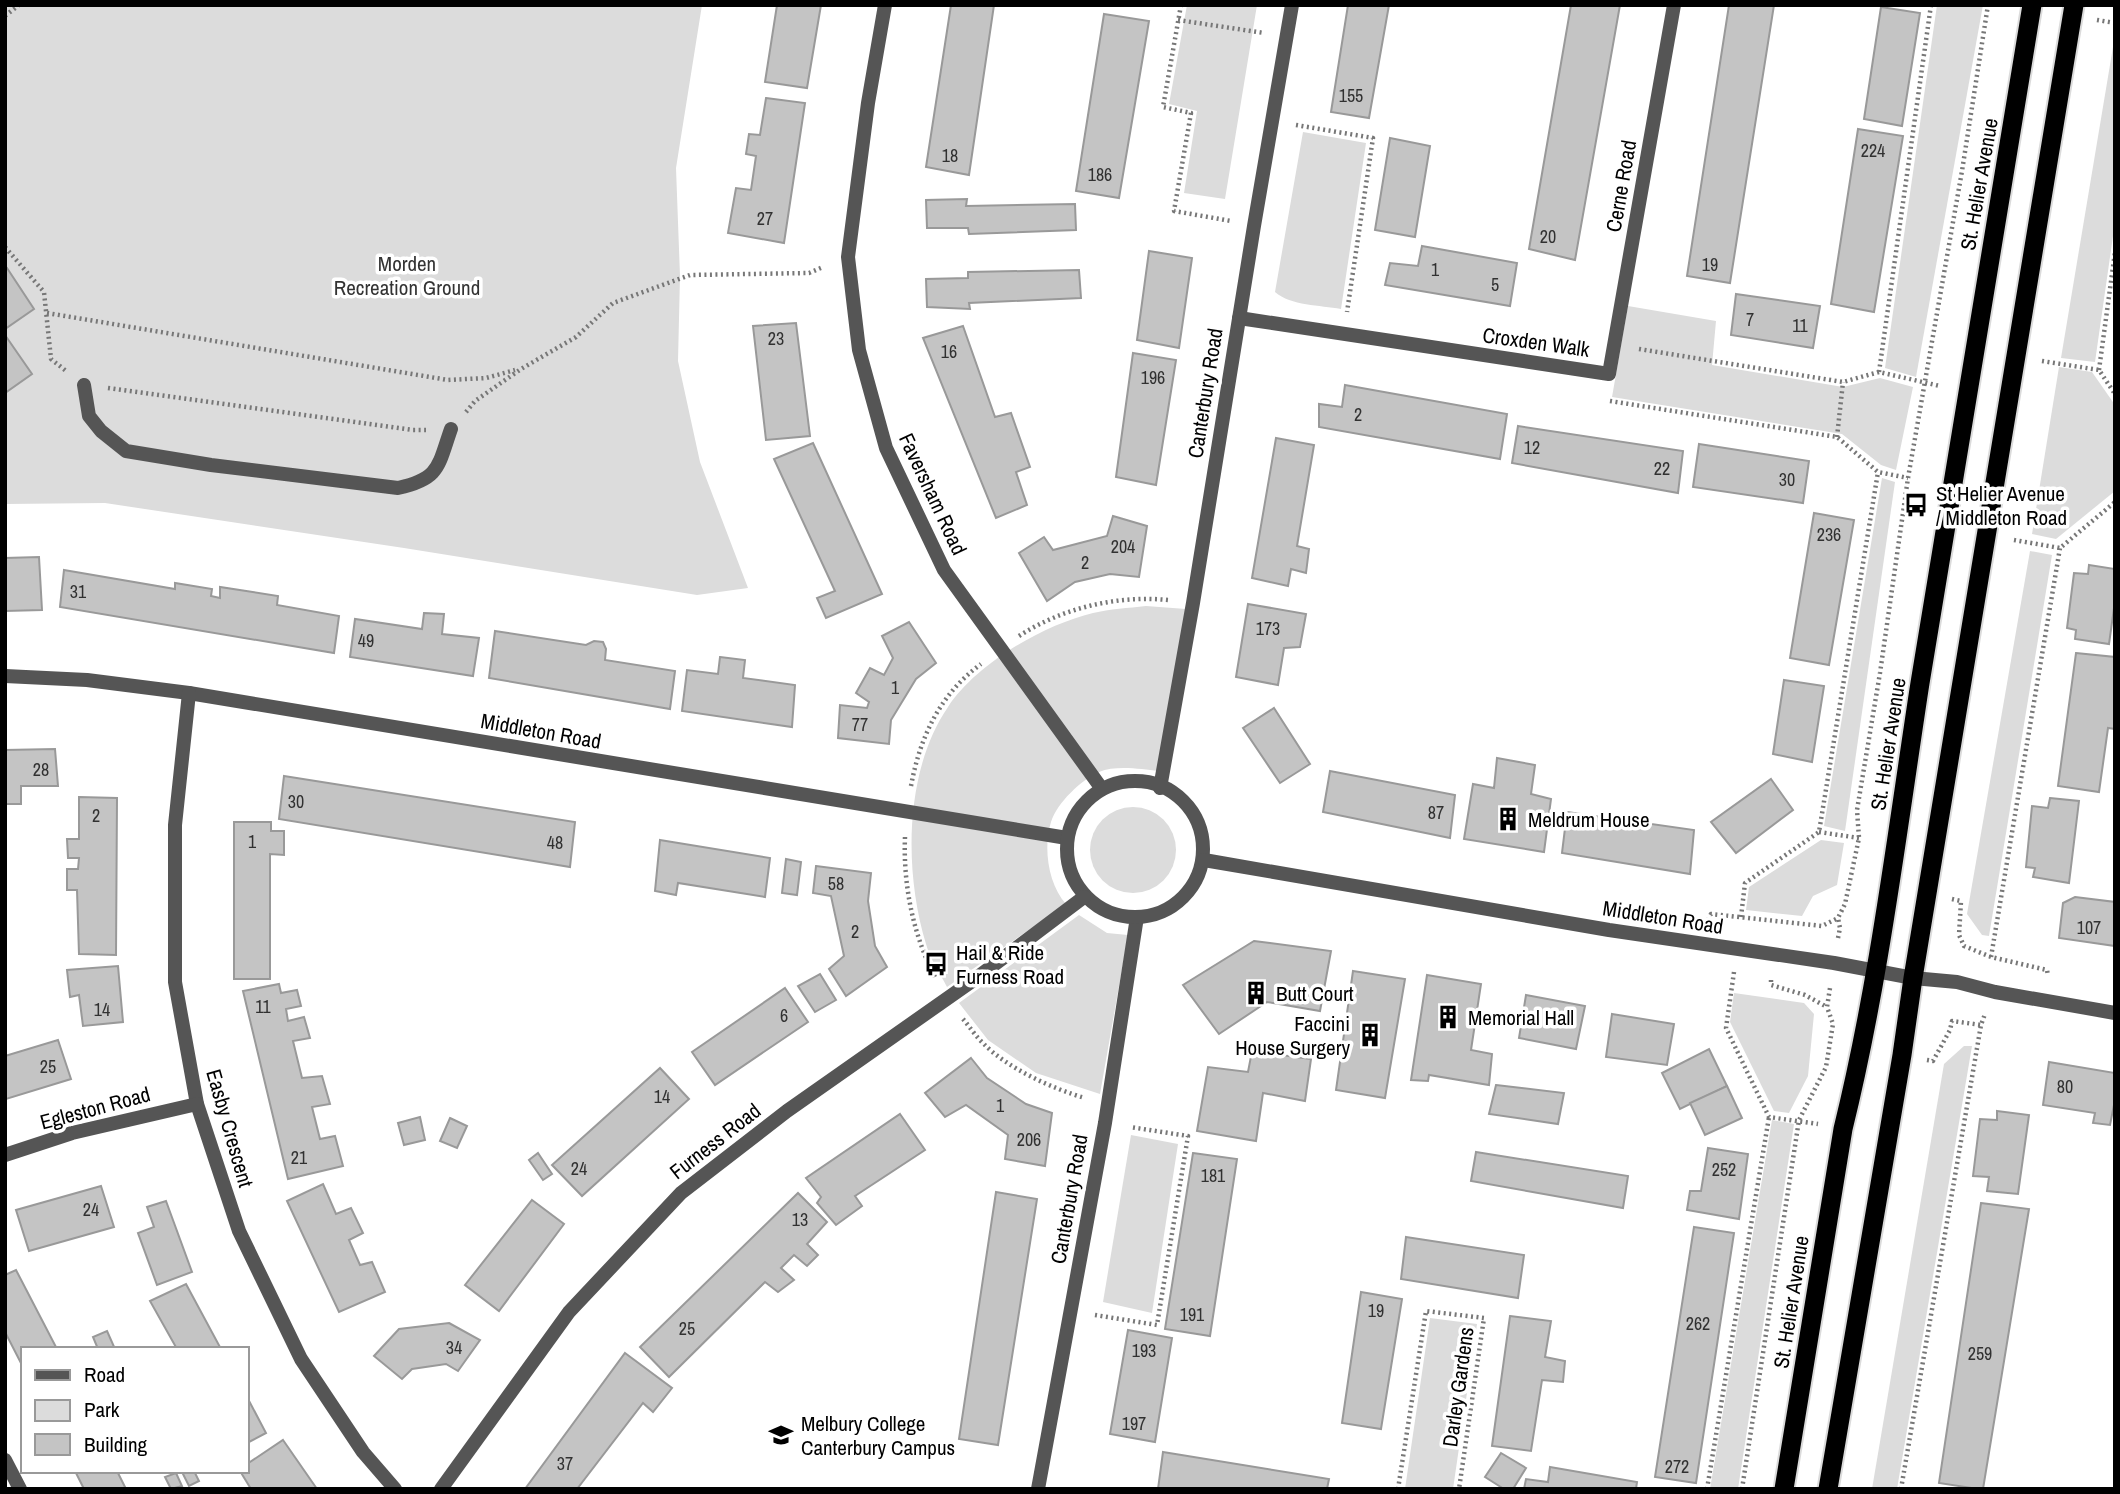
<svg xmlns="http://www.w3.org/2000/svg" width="2120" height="1494" font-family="'Archivo Narrow',sans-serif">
<rect width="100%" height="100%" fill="#fff"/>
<g fill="#dcdcdc">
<polygon points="5,5 702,5 676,168 680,276 678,361 700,462 748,588 697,595 404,548 105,503 5,504"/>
<polygon points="1187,5 1257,5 1225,199 1184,193 1197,111 1169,104"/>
<polygon points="1937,5 1983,5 1916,377 1885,368"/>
<polygon points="2115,35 2115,222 2095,362 2061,358"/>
<path d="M1303,132L1366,143L1341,309C1320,305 1291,306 1275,292Z"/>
<polygon points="1628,306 1716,321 1712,365 1843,387 1880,378 1913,387 1896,470 1881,465 1842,434 1612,397"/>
<polygon points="2059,367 2092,372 2115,405 2115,491 2056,539 2032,534"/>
<polygon points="1882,478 1895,482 1845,831 1824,826"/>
<polygon points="2030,551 2052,555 1989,936 1982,935 1967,914"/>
<path d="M1146,606L1186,609L1158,771C1141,769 1116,765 1099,772C1081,780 1057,803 1051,822C1043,847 1048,884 1066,904L947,987C940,973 930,959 926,944C904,872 904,771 948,707C976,664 1043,625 1093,613C1110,609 1128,608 1146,606Z"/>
<circle cx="1133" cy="850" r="43"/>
<polygon points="1821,840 1844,843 1837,885 1813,896 1802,916 1746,910 1749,887"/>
<polygon points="1079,915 1107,933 1128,935 1100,1094 1036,1073 988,1040 959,1003"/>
<polygon points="1734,993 1804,1003 1814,1014 1808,1076 1789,1113 1774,1111 1730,1022"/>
<polygon points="1964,1046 1972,1046 1897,1489 1872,1489 1944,1064"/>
<polygon points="1772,1120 1794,1124 1738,1489 1710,1489"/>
<polygon points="1131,1135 1178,1144 1152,1313 1103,1302"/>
<polygon points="1430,1318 1477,1324 1453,1489 1405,1489"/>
</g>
<g fill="#c4c4c4" stroke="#999" stroke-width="2">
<polygon points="777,5 821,5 807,88 765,82"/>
<polygon points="951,5 994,5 969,175 926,167"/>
<polygon points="1348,5 1389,5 1369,118 1331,112"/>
<polygon points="1571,5 1620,5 1575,260 1529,249"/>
<polygon points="1729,5 1774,5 1730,283 1687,276"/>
<polygon points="1881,7 1920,13 1902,126 1864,119"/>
<polygon points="1104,14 1149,21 1119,198 1076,191"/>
<polygon points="766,98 805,103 784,243 728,233 736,188 751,190 756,156 746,154 749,134 760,135"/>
<polygon points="1858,129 1903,136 1874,312 1831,304"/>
<polygon points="1390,138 1430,146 1415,237 1375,230"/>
<polygon points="967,199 966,206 1075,204 1076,230 969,234 968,228 927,228 926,200"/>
<polygon points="1422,246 1517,263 1510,306 1385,285 1390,263 1418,266"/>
<polygon points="1149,251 1192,258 1179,348 1137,340"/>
<polygon points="7,268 34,309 5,329 5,269"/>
<polygon points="1079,270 1081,298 969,303 970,309 927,307 926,279 968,278 968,272"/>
<polygon points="1736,294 1820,306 1813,348 1731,335"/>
<polygon points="796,323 810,436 766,440 753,326"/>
<polygon points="963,326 995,417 1011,413 1030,467 1016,472 1027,505 996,518 923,338"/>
<polygon points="5,335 32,374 5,393"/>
<polygon points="1133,353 1176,360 1156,485 1116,477"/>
<polygon points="1345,385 1507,414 1500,459 1319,427 1319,404 1342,407"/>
<polygon points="1518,426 1683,451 1678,493 1512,463"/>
<polygon points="1276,438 1314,445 1297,546 1309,549 1306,573 1291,569 1288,586 1252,578"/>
<polygon points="813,443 882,594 826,618 817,598 835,591 774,459"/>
<polygon points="1699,444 1809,461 1803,503 1693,487"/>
<polygon points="1814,513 1854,520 1829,665 1790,658"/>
<polygon points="1113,516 1147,526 1139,577 1110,574 1075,582 1047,601 1019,553 1044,537 1053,550 1107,536"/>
<polygon points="39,557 42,610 5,611 5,558"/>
<polygon points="2089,565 2115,569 2115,601 2109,644 2075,639 2076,630 2067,628 2074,573 2088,574"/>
<polygon points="64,570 175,589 175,583 212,589 211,596 220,598 220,587 278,596 277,605 339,616 334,653 60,607"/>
<polygon points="1248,604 1306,614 1300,647 1284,648 1278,685 1236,677"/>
<polygon points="424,613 444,614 442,634 479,638 473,676 350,657 355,619 422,629"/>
<polygon points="909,622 936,663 916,679 891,720 889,744 838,738 840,705 867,708 869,702 856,693 870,668 884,675 893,658 882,636"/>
<polygon points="495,631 586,645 594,641 603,642 606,649 605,660 675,671 670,709 489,678"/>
<polygon points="2076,653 2115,657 2115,729 2108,728 2099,792 2058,786"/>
<polygon points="720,657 745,660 743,678 795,685 792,727 682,711 687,670 718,674"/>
<polygon points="1784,680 1824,686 1812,762 1773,754"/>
<polygon points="1274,708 1310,764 1280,783 1243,728"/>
<polygon points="55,749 58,786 21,786 21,804 5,804 5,750"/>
<polygon points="1497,758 1535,765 1531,794 1551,799 1544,852 1464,839 1473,784 1494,788"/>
<polygon points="1330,771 1455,795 1450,838 1323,812"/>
<polygon points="284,776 575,822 570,867 279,819"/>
<polygon points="1771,779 1793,810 1736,853 1711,822"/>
<polygon points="79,797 117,798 116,955 79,954 77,890 67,890 67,869 78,869 79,858 68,858 67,839 79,839"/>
<polygon points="2050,798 2079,801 2069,883 2033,877 2035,868 2026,867 2032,806 2048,808"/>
<polygon points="1567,812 1694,830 1690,874 1562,853"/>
<polygon points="234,822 271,822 271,831 284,831 284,855 270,854 270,979 234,979"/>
<polygon points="660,840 770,858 765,897 678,883 676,895 655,891"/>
<polygon points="786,859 801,862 797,895 782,893"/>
<polygon points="816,866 871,873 868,901 875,946 887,967 846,996 829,969 844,956 831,896 813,893"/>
<polygon points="2075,897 2115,902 2115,946 2059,938 2063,903"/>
<polygon points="1254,941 1331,951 1320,1011 1267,1002 1219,1034 1183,985"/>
<polygon points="118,966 123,1022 83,1026 79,995 70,997 67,970"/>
<polygon points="1353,971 1405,979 1385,1098 1336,1090"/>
<polygon points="820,974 836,1000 815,1012 798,986"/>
<polygon points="1427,975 1481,984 1471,1050 1492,1054 1489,1085 1429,1075 1428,1081 1411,1080"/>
<polygon points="279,984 281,993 297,990 301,1006 286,1009 288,1021 304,1017 310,1038 293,1041 302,1078 322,1076 330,1104 312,1107 320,1139 335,1136 343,1166 288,1179 243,991"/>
<polygon points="785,988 808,1022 715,1085 692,1052"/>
<polygon points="1526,995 1585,1006 1576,1049 1519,1038"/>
<polygon points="1612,1014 1674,1024 1667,1065 1606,1057"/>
<polygon points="58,1040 71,1079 6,1099 5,1056"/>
<polygon points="1709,1049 1727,1086 1680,1109 1662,1073"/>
<polygon points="1252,1051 1311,1059 1305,1101 1263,1093 1256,1141 1197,1131 1208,1067 1248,1072"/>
<polygon points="971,1058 987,1078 1026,1104 1052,1113 1045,1166 1005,1159 1008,1135 966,1105 945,1117 925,1093"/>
<polygon points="2049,1062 2115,1073 2115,1100 2110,1125 2093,1123 2095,1113 2043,1105"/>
<polygon points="660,1068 689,1099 582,1196 552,1165"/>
<polygon points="1496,1085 1564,1093 1558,1124 1489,1114"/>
<polygon points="1727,1086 1742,1118 1705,1135 1690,1103"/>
<polygon points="1997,1111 2029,1115 2018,1194 1987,1191 1989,1177 1973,1176 1980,1119 1997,1120"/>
<polygon points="900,1114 925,1150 855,1196 862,1206 836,1225 817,1203 821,1197 806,1178"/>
<polygon points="420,1117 425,1140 404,1145 398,1123"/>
<polygon points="450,1118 467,1126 457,1148 440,1141"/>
<polygon points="1708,1148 1748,1154 1739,1219 1687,1210 1690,1191 1701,1191"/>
<polygon points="1476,1152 1628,1176 1623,1208 1471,1181"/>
<polygon points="538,1153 552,1174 543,1180 529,1160"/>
<polygon points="1193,1153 1237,1159 1210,1336 1165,1329"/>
<polygon points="323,1184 336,1214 351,1208 363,1233 349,1240 360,1265 372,1262 385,1292 339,1312 287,1201"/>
<polygon points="101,1186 114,1227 29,1251 16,1210"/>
<polygon points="996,1192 1037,1199 998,1445 959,1439"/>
<polygon points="798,1193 827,1222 807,1244 818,1255 807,1266 794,1255 781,1268 794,1280 778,1292 765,1282 669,1377 640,1347"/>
<polygon points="532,1200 564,1224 499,1311 465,1285"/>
<polygon points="166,1201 192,1272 157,1285 138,1233 154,1227 147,1207"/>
<polygon points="1981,1203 2029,1209 1983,1489 1978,1489 1939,1483"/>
<polygon points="1694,1227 1734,1233 1696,1483 1655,1477"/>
<polygon points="1406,1237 1524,1255 1518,1298 1401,1279"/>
<polygon points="16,1270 57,1349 23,1349 23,1367 5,1332 5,1275"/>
<polygon points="186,1284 221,1349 177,1349 150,1301"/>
<polygon points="1361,1292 1402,1299 1381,1429 1342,1423"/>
<polygon points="1510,1316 1551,1321 1545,1357 1565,1361 1563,1382 1542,1380 1531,1451 1492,1446"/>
<polygon points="449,1323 480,1340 458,1371 446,1364 412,1369 402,1379 374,1356 399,1329"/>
<polygon points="1128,1330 1172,1338 1155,1442 1110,1434"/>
<polygon points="107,1331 115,1349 98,1349 93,1337"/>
<polygon points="625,1353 672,1388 653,1412 643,1403 577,1489 525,1489"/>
<polygon points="247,1397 266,1433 247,1443"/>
<polygon points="283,1440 317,1489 251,1489 240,1471 247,1471 247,1464"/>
<polygon points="1163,1452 1329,1479 1327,1489 1158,1489"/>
<polygon points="1501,1453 1526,1468 1513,1489 1504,1489 1485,1477"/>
<polygon points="1550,1467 1637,1482 1636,1489 1524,1489 1526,1479 1548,1482"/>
<polygon points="75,1471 117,1471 126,1489 84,1489"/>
<polygon points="187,1471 194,1471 199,1481 189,1486 183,1474"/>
<polygon points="176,1473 182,1486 171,1489 165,1477"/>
</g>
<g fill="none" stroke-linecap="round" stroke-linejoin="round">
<g stroke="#dbdbdb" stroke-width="23">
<g id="trunk">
<path d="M1784,1489L1843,1129C1879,983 1897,832 1920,683C1956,457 1994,231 2032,5"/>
<polyline points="1828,1489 1902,1055 1913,978 2074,5"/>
</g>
</g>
<g stroke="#777" stroke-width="4.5" stroke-dasharray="2 3.5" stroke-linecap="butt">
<polyline points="1181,5 1163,107 1191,113 1174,211 1231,221"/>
<polyline points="5,16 19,5"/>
<polyline points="1178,20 1264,33"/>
<polyline points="2097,20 2115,23"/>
<polyline points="1296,125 1373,138 1347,312"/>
<polyline points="5,247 44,292 51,359 66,371"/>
<polyline points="47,313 448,380 486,378 515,370"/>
<polyline points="1639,349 1843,382 1879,372 1940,386"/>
<polyline points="2042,361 2099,370 2115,394"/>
<polyline points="2099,370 2115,252"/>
<polyline points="1879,372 1931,5"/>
<polyline points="108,388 413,430 426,430"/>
<polyline points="1610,401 1837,437 1878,472 1908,478"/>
<polyline points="466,412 475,401 521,369 576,337 613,303 690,275 809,273 823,267"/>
<polyline points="1837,437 1843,382"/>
<polyline points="2014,540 2060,548 2115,502"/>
<path d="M1019,636C1062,608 1117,595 1168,600"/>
<path d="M911,786C920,737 940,694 981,664"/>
<polyline points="1819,832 1859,838"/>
<path d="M905,837C903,884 913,935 935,977"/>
<polyline points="1952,899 1961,901 1959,935 1964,946 1991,957 2047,970 2048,976"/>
<polyline points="1741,917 1745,883 1819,832 1878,472"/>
<polyline points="1708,920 1711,914 1822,926 1838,918"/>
<polyline points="1838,938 1840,928 1838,918 1845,904 1859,838 1857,810 1880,673 1908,478 1962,171 1988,5"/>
<polyline points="1991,957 2060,548"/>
<polyline points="1734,972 1726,1028 1769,1117 1818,1124"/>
<polyline points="1771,980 1771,985 1805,995 1827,1007"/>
<path d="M963,1019C970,1027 976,1037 984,1044C1007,1068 1053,1089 1085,1098"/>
<polyline points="1927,1060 1933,1061 1950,1030 1952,1021 1981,1025"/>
<polyline points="1095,1315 1157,1325 1188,1136 1130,1127"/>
<polyline points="1398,1489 1426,1311 1484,1318 1459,1489"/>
<polyline points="1707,1489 1769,1117"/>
<polyline points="1742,1489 1799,1120 1826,1067 1833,1024 1827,1007 1830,988"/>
<polyline points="1901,1489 1981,1025 1985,1014"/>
</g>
<path stroke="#555" stroke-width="14" d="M84,385L89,416L101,431L126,451L211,465L398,488C440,479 438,466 451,429"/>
<g stroke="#555" stroke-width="14">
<polyline points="1239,318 1609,374 1674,5"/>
<polyline points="5,676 87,680 189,693 1067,838"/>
<polyline points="189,693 175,825 175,982 197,1104 239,1231 301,1359 363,1452 395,1489"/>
<polyline points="1160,788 1193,603 1254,226 1292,5"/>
<polyline points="5,1155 72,1133 197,1104"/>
<polyline points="5,1460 20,1489"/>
<polyline points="1038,1489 1105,1123 1137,917"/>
</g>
<g stroke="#555" stroke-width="14">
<polyline points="885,5 868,103 848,257 859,350 886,448 944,570 1102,789"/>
<circle cx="1135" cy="849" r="68"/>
<polyline points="1204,860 1609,930 1834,963 1913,978 1957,982 1995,992 2115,1013"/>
<polyline points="441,1489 569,1312 681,1193 787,1111 975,979 1084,897"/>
</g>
<use href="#trunk" stroke="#000" stroke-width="19"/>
</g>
<defs>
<g id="bus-bare" transform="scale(1.89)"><path d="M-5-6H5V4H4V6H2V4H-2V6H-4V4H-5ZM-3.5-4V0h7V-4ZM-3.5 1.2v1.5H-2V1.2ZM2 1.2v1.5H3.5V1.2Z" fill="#000" stroke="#fff" stroke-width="2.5" paint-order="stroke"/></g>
<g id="building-bare" transform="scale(1.89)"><path d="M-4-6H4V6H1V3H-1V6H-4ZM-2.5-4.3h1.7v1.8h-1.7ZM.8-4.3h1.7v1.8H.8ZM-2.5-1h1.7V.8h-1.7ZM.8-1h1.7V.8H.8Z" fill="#000" stroke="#fff" stroke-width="2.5" paint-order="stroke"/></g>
<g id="university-bare" transform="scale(1.89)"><path d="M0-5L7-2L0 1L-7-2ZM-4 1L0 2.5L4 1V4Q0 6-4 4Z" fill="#000" stroke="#fff" stroke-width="2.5" paint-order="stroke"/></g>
</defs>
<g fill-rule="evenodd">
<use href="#bus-bare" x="1916" y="505"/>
<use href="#building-bare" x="1508" y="819"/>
<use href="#bus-bare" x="936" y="964"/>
<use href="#building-bare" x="1256" y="993"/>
<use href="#building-bare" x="1448" y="1017"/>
<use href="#building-bare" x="1370" y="1035"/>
<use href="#university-bare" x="781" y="1435"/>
</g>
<g text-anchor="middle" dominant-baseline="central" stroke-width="7" stroke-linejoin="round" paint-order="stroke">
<g font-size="18" fill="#313131">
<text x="1351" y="95">155</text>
<text x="1873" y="150">224</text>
<text x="950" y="155">18</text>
<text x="1100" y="174">186</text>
<text x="765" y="218">27</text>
<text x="1548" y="236">20</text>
<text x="1710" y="264">19</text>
<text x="1435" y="269">1</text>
<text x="1495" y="284">5</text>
<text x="1750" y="319">7</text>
<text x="1800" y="325">11</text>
<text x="776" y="338">23</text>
<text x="949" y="351">16</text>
<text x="1153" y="377">196</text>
<text x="1358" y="414">2</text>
<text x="1532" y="447">12</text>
<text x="1662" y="468">22</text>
<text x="1787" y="479">30</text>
<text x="1829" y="534">236</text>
<text x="1123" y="546">204</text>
<text x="1085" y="562">2</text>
<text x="78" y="591">31</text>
<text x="1268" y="628">173</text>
<text x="366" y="640">49</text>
<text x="895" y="687">1</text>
<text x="860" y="724">77</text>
<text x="41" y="769">28</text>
<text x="296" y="801">30</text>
<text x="1436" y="812">87</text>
<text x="96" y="815">2</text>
<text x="252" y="841">1</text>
<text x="555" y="842">48</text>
<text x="836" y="883">58</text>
<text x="2089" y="927">107</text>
<text x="855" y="931">2</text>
<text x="263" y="1006">11</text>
<text x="102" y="1009">14</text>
<text x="784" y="1015">6</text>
<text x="48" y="1066">25</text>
<text x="2065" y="1086">80</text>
<text x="662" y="1096">14</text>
<text x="1000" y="1105">1</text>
<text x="1029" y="1139">206</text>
<text x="299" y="1157">21</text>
<text x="579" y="1168">24</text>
<text x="1724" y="1169">252</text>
<text x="1213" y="1175">181</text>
<text x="91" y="1209">24</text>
<text x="800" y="1219">13</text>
<text x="1376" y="1310">19</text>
<text x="1192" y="1314">191</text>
<text x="1698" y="1323">262</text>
<text x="687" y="1328">25</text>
<text x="454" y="1347">34</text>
<text x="1144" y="1350">193</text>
<text x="1980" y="1353">259</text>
<text x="1134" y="1423">197</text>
<text x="565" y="1463">37</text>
<text x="1677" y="1466">272</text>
</g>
<g font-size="21" fill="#000" stroke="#fff">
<text transform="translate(1979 184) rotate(-80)">St. Helier Avenue</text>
<text transform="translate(1621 186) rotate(-80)">Cerne Road</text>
<text transform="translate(1536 342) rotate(8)">Croxden Walk</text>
<text transform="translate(1205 393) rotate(-81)">Canterbury Road</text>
<text transform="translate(933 494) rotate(65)">Faversham Road</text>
<text transform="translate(541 731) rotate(10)">Middleton Road</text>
<text transform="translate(1888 744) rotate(-81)">St. Helier Avenue</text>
<text transform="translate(1663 917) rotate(9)">Middleton Road</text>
<text transform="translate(95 1108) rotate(-15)">Egleston Road</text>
<text transform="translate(230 1128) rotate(74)">Easby Crescent</text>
<text transform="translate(715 1141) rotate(-38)">Furness Road</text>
<text transform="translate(1069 1199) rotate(-80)">Canterbury Road</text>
<text transform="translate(1791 1302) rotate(-81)">St. Helier Avenue</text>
<text transform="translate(1458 1387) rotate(-82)">Darley Gardens</text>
</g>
<g font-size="21" fill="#333" stroke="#fff">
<text x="407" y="263">Morden<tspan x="407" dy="24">Recreation Ground</tspan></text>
</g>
<g font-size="21" fill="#000" stroke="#fff" text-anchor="start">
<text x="1936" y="493">St Helier Avenue<tspan x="1936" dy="24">/ Middleton Road</tspan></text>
<text x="1528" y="819">Meldrum House</text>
<text x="956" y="952">Hail &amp; Ride<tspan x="956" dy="24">Furness Road</tspan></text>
<text x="1276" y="993">Butt Court</text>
<text x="1468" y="1017">Memorial Hall</text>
<text x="1350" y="1023" text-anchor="end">Faccini<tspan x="1350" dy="24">House Surgery</tspan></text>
<text x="801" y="1423">Melbury College<tspan x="801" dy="24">Canterbury Campus</tspan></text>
</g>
</g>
<rect width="2120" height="1494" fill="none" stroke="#000000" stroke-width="14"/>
<rect x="21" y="1347" width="228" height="126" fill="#ffffff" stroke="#999999" stroke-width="2"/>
<rect x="35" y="1370" width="35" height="10" fill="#555555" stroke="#999999" stroke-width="2"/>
<text x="84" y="1382" font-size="21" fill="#000000">Road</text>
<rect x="35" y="1400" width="35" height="21" fill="#dcdcdc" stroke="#999999" stroke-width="2"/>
<text x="84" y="1417" font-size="21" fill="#000000">Park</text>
<rect x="35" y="1434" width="35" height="21" fill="#c4c4c4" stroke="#999999" stroke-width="2"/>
<text x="84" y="1452" font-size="21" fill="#000000">Building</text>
</svg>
